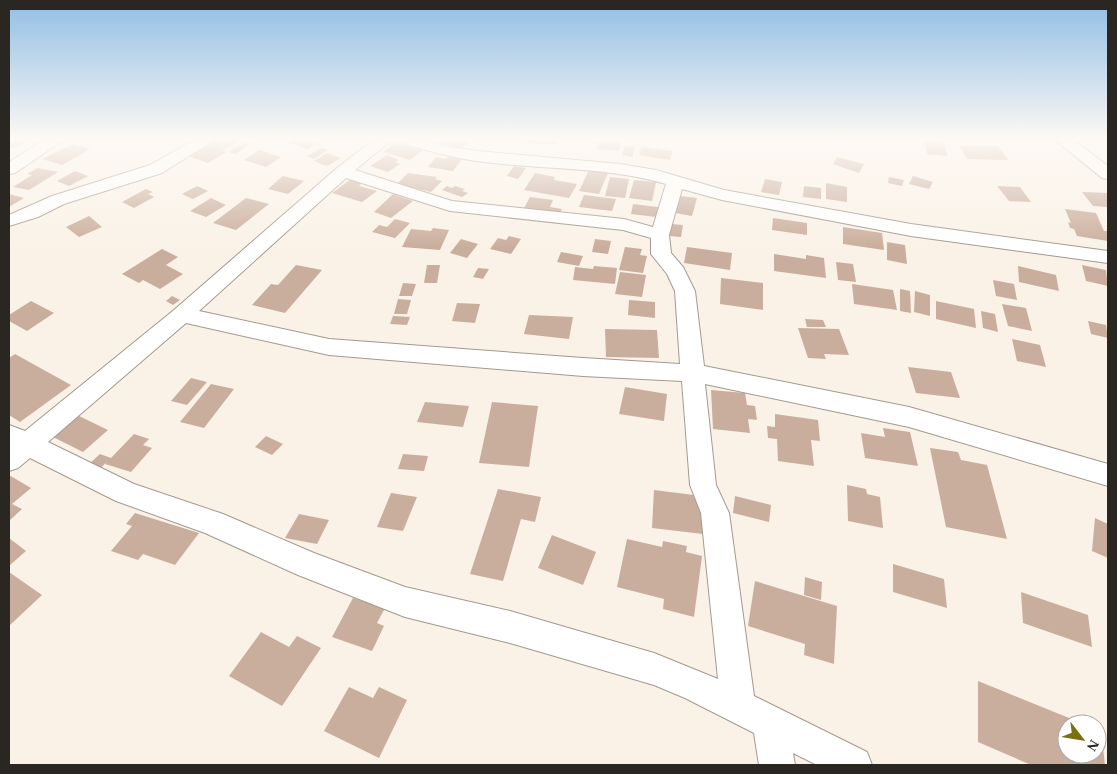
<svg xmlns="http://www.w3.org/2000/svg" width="1117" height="774" font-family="Georgia,serif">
<rect width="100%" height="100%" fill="#faf2e7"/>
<g fill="#caae9d">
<polygon points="9,139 24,139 28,141 13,148 9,146"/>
<polygon points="213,139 242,139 222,151 227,152 208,163 185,155"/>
<polygon points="294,139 300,139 315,144 308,149 289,143"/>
<polygon points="442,139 461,139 469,141 462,148 439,143"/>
<polygon points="527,139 558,139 556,145 526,143"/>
<polygon points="600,140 621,142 619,151 597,149"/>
<polygon points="924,141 944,143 948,156 927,154"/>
<polygon points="245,142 251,144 235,154 229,152"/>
<polygon points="396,143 423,150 410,160 383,152"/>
<polygon points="73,144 90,149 62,165 42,159"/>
<polygon points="625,146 635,147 632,157 622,155"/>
<polygon points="959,146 998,146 1008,160 967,159"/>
<polygon points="642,147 673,151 670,160 639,155"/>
<polygon points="321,148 328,150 314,159 307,156"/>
<polygon points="259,150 281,157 266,167 244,160"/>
<polygon points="327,153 341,158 327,166 314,161"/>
<polygon points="387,155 399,160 395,162 400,164 388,172 370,166"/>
<polygon points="436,157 445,159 448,157 462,159 453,171 428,167"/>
<polygon points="837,157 864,164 859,173 833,164"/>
<polygon points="514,166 526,168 518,179 507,176"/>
<polygon points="38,168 58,172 29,190 13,187 32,175 27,174"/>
<polygon points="589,170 608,173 599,194 579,191"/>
<polygon points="75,171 88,176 69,186 57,181"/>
<polygon points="408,173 437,177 435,179 442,181 431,192 397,184"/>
<polygon points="535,173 555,177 554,180 577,184 569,198 524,190"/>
<polygon points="283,176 304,181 288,194 268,189"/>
<polygon points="913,176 933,182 929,189 909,184"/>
<polygon points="610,177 629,179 625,198 605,196"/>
<polygon points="889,177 904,180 902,186 888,183"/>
<polygon points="351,179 362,183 359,186 377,191 362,202 332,193"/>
<polygon points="765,179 782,182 779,195 761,192"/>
<polygon points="634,180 656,182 652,201 629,198"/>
<polygon points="826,183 847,187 847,202 826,199"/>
<polygon points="197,186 208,191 193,199 182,194"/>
<polygon points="447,186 452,188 455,186 465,189 462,191 468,193 462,197 442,190"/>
<polygon points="804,186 821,188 821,199 803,197"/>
<polygon points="997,186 1020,187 1031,202 1009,201"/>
<polygon points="146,189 153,192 148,194 154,197 134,208 122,202"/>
<polygon points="1082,192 1108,193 1108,207 1093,206"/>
<polygon points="9,194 24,198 9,207"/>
<polygon points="393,194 413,201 391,218 374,212"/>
<polygon points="584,195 616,199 612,211 579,207"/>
<polygon points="680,196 697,198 692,216 675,213"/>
<polygon points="530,197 553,200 550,207 562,209 559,215 523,210"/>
<polygon points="211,198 226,205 206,217 190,211"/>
<polygon points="246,198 269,204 236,230 213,223"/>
<polygon points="633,204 658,207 656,217 631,214"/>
<polygon points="1065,209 1096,213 1104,231 1108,231 1108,241 1077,236 1074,229 1070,228 1068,222 1071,223"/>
<polygon points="89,216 102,227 79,237 66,227"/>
<polygon points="773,218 807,223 807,235 772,230"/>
<polygon points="395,219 410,223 395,238 372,232 379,225 387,227"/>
<polygon points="671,224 683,225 681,237 669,236"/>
<polygon points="843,227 882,233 884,250 843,244"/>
<polygon points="433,228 449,230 440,250 402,247 411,229 431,231"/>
<polygon points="509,236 521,239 511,254 490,249 498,238 506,240"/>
<polygon points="461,239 478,244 467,258 450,253"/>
<polygon points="595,239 611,241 608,254 592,252"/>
<polygon points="887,242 905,245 907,264 887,260"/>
<polygon points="625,247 642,249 640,255 647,256 643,273 619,270"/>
<polygon points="687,247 732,253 730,270 684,263"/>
<polygon points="162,249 178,257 166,265 183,274 160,289 143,280 139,283 122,274"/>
<polygon points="561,252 583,256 579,266 557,262"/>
<polygon points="774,254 806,259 806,255 824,258 826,278 774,271"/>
<polygon points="836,262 853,264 856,282 838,280"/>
<polygon points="296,265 322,270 285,313 252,305 271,284 278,285"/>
<polygon points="427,265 440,265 437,283 424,283"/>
<polygon points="1082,265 1106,270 1108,286 1086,281"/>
<polygon points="594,266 617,268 615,284 573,280 575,267 593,269"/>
<polygon points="1018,266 1056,275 1059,291 1019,282"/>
<polygon points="478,268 489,269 483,279 473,277"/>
<polygon points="620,272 646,275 642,297 615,294"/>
<polygon points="721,278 763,283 763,310 720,304"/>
<polygon points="993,280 1014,284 1017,300 996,296"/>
<polygon points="403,283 416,284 412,296 399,296"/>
<polygon points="852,284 893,290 897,310 854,304"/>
<polygon points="900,289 910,291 911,313 900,311"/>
<polygon points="915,291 930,295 930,316 914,312"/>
<polygon points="172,296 180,300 173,305 166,301"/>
<polygon points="398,299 411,300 407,314 394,314"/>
<polygon points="629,300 655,302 655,318 628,315"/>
<polygon points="31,301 54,313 27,331 9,321 9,315"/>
<polygon points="936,301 974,309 976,328 936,319"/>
<polygon points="457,303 480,304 475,323 452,321"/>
<polygon points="1002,304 1026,308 1032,331 1008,326"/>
<polygon points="981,311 995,314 998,332 983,328"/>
<polygon points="529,315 573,317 569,339 524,334"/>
<polygon points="393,316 410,317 407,325 390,324"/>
<polygon points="805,319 823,320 826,327 807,327"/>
<polygon points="1088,321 1106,325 1108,338 1091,334"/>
<polygon points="798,328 839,329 849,355 824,354 826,359 808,358"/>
<polygon points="605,329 657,330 659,358 606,357"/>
<polygon points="1012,339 1040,345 1046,367 1017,361"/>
<polygon points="15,354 71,385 20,422 9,415 9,358"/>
<polygon points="908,367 951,372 960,398 916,393"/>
<polygon points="191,378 207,382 187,405 171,401"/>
<polygon points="211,384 234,389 204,428 180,422"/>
<polygon points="625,387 667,394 664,421 619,414"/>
<polygon points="711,390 745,393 747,405 755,406 757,420 748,419 750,433 713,429"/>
<polygon points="425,402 469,406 463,427 417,422"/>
<polygon points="492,402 538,406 529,467 479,463"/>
<polygon points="775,414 818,420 820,441 811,440 814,466 778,461 777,439 768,438 767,426 775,427"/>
<polygon points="77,415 108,430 83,452 51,436"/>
<polygon points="883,428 910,432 918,466 865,458 861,433 885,437"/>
<polygon points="134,434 149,439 143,445 152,448 131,472 105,464 108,460 101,468 89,464 100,454 111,458"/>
<polygon points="266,436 283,444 272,455 255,447"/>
<polygon points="930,448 958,452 961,460 987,465 1007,539 946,527"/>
<polygon points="403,454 428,456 424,471 398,469"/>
<polygon points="9,475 31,488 12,504 22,509 9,521"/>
<polygon points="847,485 866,489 867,494 880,497 883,528 848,521"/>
<polygon points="498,489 541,497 535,522 521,519 503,581 470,574"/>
<polygon points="654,490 702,496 703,534 652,528"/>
<polygon points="391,493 417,497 403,531 377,527"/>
<polygon points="735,496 771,505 769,522 733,513"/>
<polygon points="135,513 199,533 175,565 143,554 138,560 111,551 132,526 126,524"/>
<polygon points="299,514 329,520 317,544 285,538"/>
<polygon points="1095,518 1108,524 1108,558 1092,551"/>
<polygon points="552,535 596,552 583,585 538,568"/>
<polygon points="9,538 26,551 9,566"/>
<polygon points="627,539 662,547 663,541 687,546 686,552 702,556 694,617 663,609 664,599 617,587"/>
<polygon points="893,564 944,579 947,608 893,592"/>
<polygon points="9,572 42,595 9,626"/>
<polygon points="805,577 822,582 821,600 804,595"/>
<polygon points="755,581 837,606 834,664 804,655 805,644 748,626"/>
<polygon points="1021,592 1088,615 1092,647 1023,623"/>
<polygon points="353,598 385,608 377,623 384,626 372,651 332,637"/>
<polygon points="261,632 289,647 297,636 321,648 282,706 229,676"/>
<polygon points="978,681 1084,724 1067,724 1067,754 1097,754 1097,729 1101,731 1105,765 1031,765 978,742"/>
<polygon points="349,687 373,698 379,687 407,700 379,758 324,731"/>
</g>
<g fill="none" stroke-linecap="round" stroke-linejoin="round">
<g stroke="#a29a90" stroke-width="2">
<g id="street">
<polygon points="46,139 65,139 15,173 9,174 9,162"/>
<polygon points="196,139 216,139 162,173 64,204 38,217 9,226 9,215 52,196 150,165"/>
<path d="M375,139H393L355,170L452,201L624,219L653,227L666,184C605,166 539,170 476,161C450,157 424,150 398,142L396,139H422L443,146L478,151L620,164L656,170L724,190L911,224L1108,251V263L911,236L722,200L682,189L669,235L671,253L683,267L695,291L704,366L909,407L1108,464V486L909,427L705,384L716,485L729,513L754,696L867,752L872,765H817L793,753L795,765H759L754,733L685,698L654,685L510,643L405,617L298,575L205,533L116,501L30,458L18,468L9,471V425L25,431L174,310L337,168ZM346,178L450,211L623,230L651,238V254L667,274L675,291L680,364L583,358L329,339L199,311ZM186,323L329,355L583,376L682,381L690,485L701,513L718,679L654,653L510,611L405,587L314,553L223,514L134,484L48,442Z"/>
<polygon points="1054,139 1072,139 1108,166 1108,179 1102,178"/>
</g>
</g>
<use href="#street" fill="#fff" fill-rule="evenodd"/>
</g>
<linearGradient id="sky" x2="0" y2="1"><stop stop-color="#91bee4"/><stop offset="0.56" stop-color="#fdf9f4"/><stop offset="1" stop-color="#fdf9f4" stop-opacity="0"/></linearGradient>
<rect width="1117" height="248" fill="url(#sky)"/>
<rect width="1117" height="774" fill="none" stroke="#2a2722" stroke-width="20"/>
<g transform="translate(1082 739) rotate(121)"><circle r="24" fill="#ffffff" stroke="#aaa9a7"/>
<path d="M0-4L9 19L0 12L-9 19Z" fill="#797111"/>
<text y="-8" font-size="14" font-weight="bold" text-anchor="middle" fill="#2a2722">N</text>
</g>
</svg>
